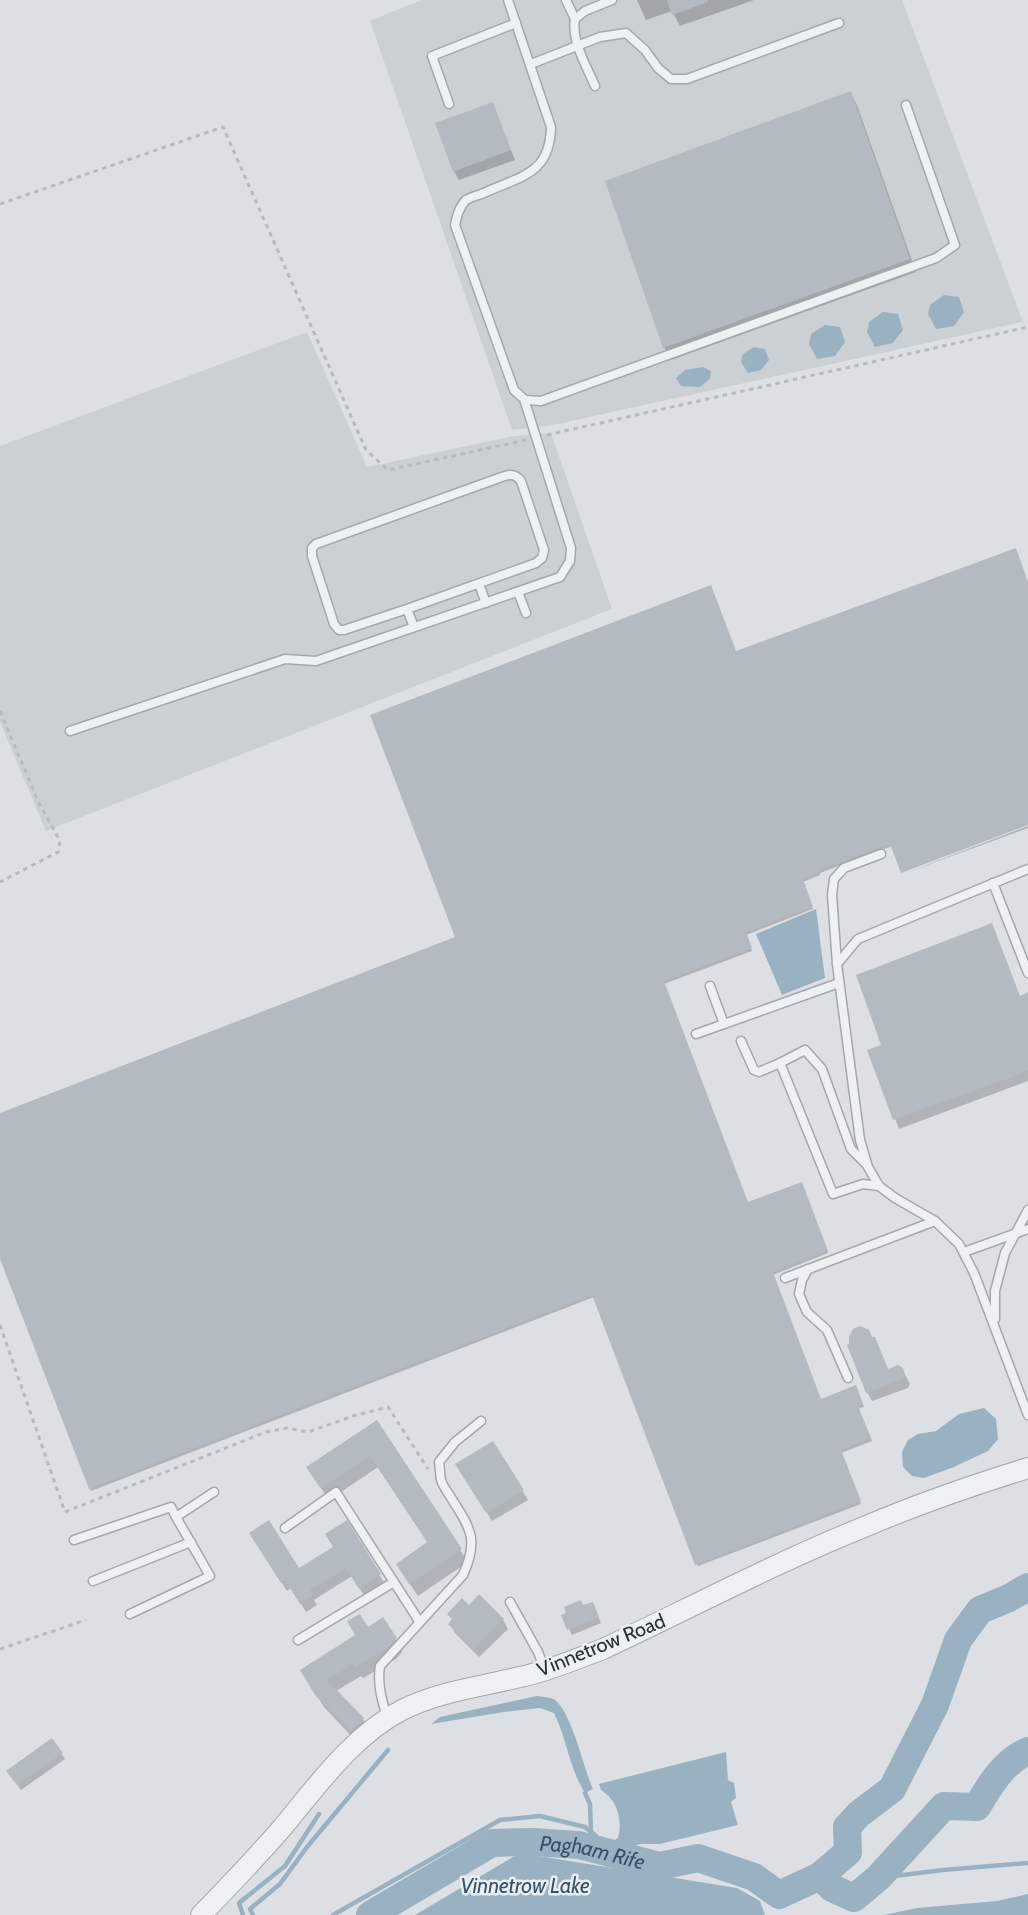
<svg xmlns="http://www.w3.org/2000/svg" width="1028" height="1915" font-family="Cabin,sans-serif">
<rect width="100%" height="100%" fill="#dce0e5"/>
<g fill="#cbd0d5">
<polygon points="421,0 902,0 1023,322 553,425 512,430 370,21"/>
<polygon points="307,332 367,467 514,436 551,433 612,609 46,831 0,722 0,446"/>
</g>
<g fill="#9ab1c1">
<polygon points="944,295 959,297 964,312 954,326 936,329 928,314 930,305"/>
<polygon points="883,312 898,314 903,330 893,343 875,347 867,332 869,322"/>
<polygon points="825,325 840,327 845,342 835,356 817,359 809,344 811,334"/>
<polygon points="754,347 765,349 769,360 761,370 748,373 741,362 743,354"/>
<polygon points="703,367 711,371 710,379 700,387 681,386 676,378 685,370"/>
<polygon points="816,909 825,978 782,995 756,934"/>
<polygon points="984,1408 996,1419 998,1439 988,1451 954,1467 924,1478 912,1476 903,1467 902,1452 908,1440 918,1434 936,1431 959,1414"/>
<path d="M537,1696C543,1697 551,1697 555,1700C572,1713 583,1767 593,1789L585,1793C569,1768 567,1739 554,1713L540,1708L504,1712L431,1724L440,1717Z"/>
<path d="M726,1752L728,1780L734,1783L736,1798L731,1802L738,1825L660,1844H641L623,1848L624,1858L605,1853L609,1844L618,1838C623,1819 617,1800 601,1790L599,1784Z"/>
<polygon points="526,1854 737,1888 760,1901 765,1915 415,1915 513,1857"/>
<polygon points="1028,1894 1028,1915 884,1915 917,1908 997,1901"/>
</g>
<g fill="#0003">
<polygon points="637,0 754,0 680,26 672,11 646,20"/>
<polygon points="850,92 857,105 916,272 671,360 664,347"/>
<polygon points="492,104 515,160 459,180 454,171"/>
<polygon points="1028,584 1028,823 892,846 820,873 820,875 803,882 813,909 746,935 752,951 664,984 748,1204 802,1186 828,1253 773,1275 821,1400 857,1389 864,1407 858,1409 872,1441 841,1453 861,1504 698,1566 594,1297 91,1491 0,1254 0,1114 457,938 736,653"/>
<polygon points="1028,826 1028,828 903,874"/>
<polygon points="991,925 1020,997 1028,994 1028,1081 899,1129 869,1051 883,1046"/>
<polygon points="902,1369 910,1384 908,1388 872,1401 867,1392 888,1371"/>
<polygon points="376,1422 468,1562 418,1596 405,1577 429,1543 378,1467 329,1500 315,1479"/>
<polygon points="492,1443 528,1500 492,1521 462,1473"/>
<polygon points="346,1523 385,1584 365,1597 352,1576 314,1600 317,1605 306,1612 291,1588 287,1591 256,1543 299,1570 335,1548"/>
<polygon points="469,1607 503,1620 508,1629 479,1657 455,1633 450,1624 453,1621 449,1614"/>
<polygon points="583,1607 595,1609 601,1623 572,1635 563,1616"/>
<polygon points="395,1639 402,1652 396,1659 363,1678 361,1676 336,1691 363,1719 370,1731 358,1743 324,1707 302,1671"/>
<polygon points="52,1740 65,1759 21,1790 12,1777"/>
</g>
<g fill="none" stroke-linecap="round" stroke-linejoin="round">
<g stroke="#9ab1c1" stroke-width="4.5">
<polyline points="585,1793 590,1804 591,1832"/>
<polyline points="878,1878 943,1870 1028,1863"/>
<polyline points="243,1915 239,1903 285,1866 319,1814"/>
<polyline points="253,1915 250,1909 280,1884 307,1847 388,1750"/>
<polyline points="333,1915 500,1820 540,1816 585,1827 596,1836 605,1853"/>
</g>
<g stroke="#9ab1c1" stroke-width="28">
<polyline points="820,1876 848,1852 847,1827 859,1814 892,1789 935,1705 958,1640 980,1610 1009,1598 1028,1587"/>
<path id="s1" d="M370,1915L492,1843L532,1842L579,1845L660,1866L698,1858L754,1877L779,1895L820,1876L832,1888L854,1898L878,1878L944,1806L977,1807C990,1785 1003,1762 1028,1751"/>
</g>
</g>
<g fill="#b4bac1">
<polygon points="667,0 708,0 708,2 672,15"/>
<polygon points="851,91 910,259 663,348 605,181"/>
<polygon points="493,102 511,150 453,172 435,123"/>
<polygon points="1016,548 1028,582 1028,825 901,873 890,844 820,870 820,872 803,879 813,907 746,932 752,948 664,981 748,1202 802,1182 828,1251 773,1272 821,1399 856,1385 863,1404 858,1406 871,1438 841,1450 861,1501 695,1565 592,1295 89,1489 0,1259 0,1113 455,937 370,715 711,585 736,651"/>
<polygon points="992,923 1020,996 1028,992 1028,1071 893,1120 867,1050 881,1045 856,975"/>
<polygon points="860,1326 869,1330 872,1337 875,1337 888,1369 898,1365 903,1368 905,1374 903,1379 866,1393 847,1345 849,1344 849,1337 853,1329"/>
<polygon points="377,1420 462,1549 409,1584 396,1564 427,1542 370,1456 321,1489 306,1467"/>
<polygon points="493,1441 524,1490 486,1513 455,1464"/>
<polygon points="269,1520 299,1568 333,1547 325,1534 347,1520 381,1574 359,1589 346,1568 310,1590 313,1595 300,1604 285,1580 281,1583 249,1533"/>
<polygon points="479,1594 504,1619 473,1649 448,1624 452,1619 447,1614 462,1598 469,1605"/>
<polygon points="581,1600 583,1605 593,1602 599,1617 567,1630 561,1615 566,1613 564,1607"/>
<polygon points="360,1614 368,1627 383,1617 397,1638 389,1647 355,1667 353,1664 327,1680 364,1718 350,1731 315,1695 300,1670 355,1635 347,1621"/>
<polygon points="52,1738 63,1753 17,1785 6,1771"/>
</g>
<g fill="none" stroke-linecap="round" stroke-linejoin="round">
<g stroke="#a2a8ae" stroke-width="11">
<g id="service">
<path d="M508,0L551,127C550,175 520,176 484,193C479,195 471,197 466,200C459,207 457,216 455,225L514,390L525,400L541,401L936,258L955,245L906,105"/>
<polyline points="566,0 575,19"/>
<polyline points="531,64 600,37 626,33 645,50 658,68 671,79 687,79 839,23"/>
<path d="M595,86C587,67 571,41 575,19L585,11L612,0"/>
<polyline points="449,104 432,56 516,23"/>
<polyline points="479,584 486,603"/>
<polyline points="518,592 526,613"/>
<path d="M407,609L536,563L542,558L544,550L521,481C515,473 509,474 499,478L316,544L312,548V556L334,624L339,630H344L407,609L414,627"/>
<polyline points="70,731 285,659 316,661 560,577 570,561 571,548 524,399"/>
<polyline points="881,854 844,868 834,879 832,895 837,964 860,1140 868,1167 879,1186 895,1198 935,1221 959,1244 974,1273 1028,1415"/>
<polyline points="993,883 1028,973"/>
<polyline points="837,964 858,939 1028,869"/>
<polyline points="710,986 724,1024"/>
<polyline points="696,1034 839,983"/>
<polyline points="741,1041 754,1070 759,1072 780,1063"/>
<polyline points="867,1165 851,1149 822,1069 805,1050 780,1063 833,1194 863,1184 879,1186"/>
<polyline points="964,1252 1028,1229"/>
<polyline points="808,1269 802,1280 799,1294 807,1312 827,1330 848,1378"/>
<polyline points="785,1278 935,1221"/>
<polyline points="995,1319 995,1291 1005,1253 1028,1210"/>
<polyline points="285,1528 336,1492 419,1621"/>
<polyline points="74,1540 171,1507 176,1517"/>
<polyline points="93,1581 191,1542"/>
<polyline points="510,1602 538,1652 545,1670"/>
<polyline points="130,1614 210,1576 176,1517 214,1492"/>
<polyline points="298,1640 394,1582"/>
<path d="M387,1718C382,1700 377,1684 380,1666L463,1575C478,1542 472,1530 453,1501C450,1495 443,1487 441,1480C440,1475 440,1467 439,1462L455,1442L481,1421"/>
</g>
</g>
<g stroke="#a2a8ae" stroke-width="22">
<path id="tertiary" d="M201,1915C228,1887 256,1858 282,1828C317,1786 352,1736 402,1710C440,1691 480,1687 520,1677C549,1671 576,1659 603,1649C690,1608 775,1563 864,1527C918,1504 973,1485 1028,1468"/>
</g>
<g stroke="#b7bbc0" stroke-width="3" stroke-dasharray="4.5 4.5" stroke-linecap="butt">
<polyline points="0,204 223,127 366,450 388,470 526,440"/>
<polyline points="547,435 1028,327"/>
<polyline points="0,711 38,801 60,841 58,852 0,882"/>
<polyline points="0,1325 65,1512 266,1432 287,1428 308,1432 353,1416 388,1407 428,1469"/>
<polyline points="0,1649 86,1620"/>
</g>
<use href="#service" stroke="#eef1f4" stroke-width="8"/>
<use href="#tertiary" stroke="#eef1f4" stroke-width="20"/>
</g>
<g text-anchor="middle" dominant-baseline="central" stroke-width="5" stroke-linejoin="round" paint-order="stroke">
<g font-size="20" fill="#283039" stroke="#ebeff3">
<text transform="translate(601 1645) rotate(-22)">Vinnetrow Road</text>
</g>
<g font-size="21" font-style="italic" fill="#365169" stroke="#ebeff3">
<text stroke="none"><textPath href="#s1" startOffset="243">Pagham Rife</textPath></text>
<text x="525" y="1885">Vinnetrow Lake</text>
</g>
</g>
</svg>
